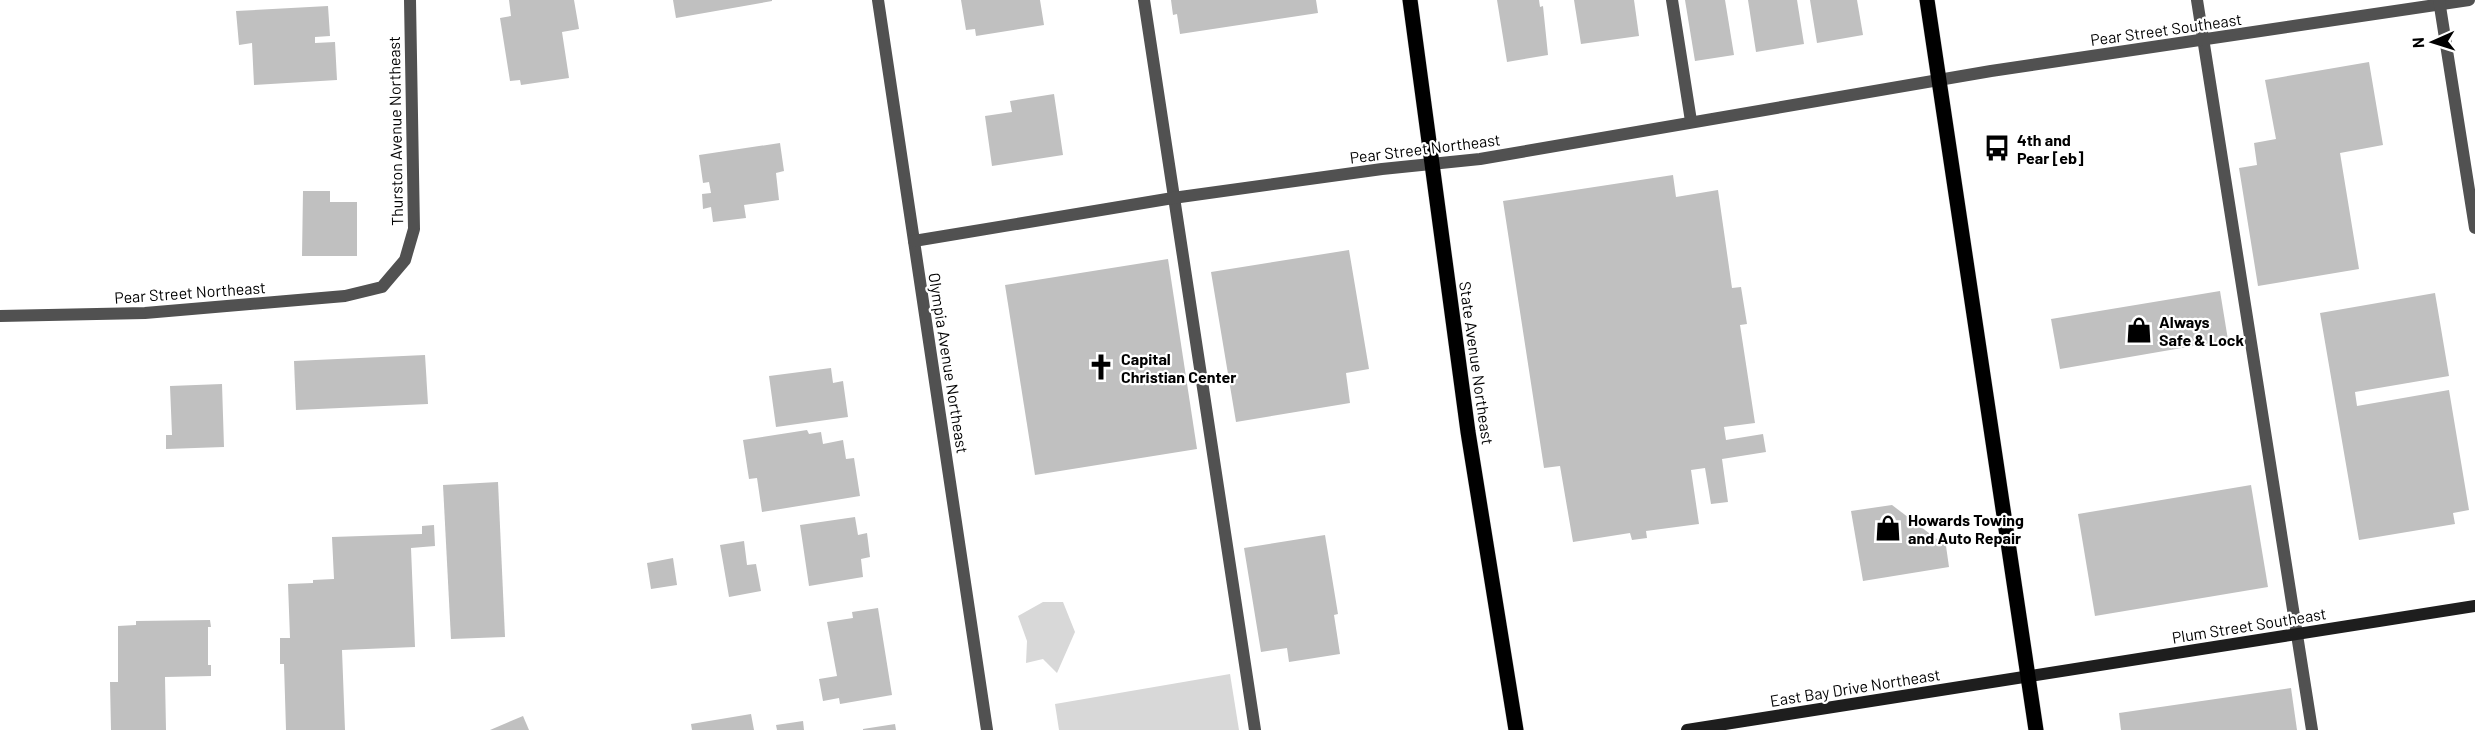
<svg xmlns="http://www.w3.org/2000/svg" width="2475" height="730" font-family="Barlow,sans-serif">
<rect width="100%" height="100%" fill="#fff"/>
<g fill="#d8d8d8">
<polygon points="1043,602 1063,602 1075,632 1057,673 1043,659 1026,663 1027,641 1018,616"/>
<polygon points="1230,674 1239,730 1059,730 1055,704"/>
</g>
<g fill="#c0c0c0">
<polygon points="509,0 574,0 579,29 562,32 569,78 521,85 520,80 510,81 500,18 511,16"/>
<polygon points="673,0 772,0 772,1 676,18"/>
<polygon points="961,0 1040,0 1044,25 976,36 975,29 966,30"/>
<polygon points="1171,0 1316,0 1318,13 1180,34 1177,14 1173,15"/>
<polygon points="1497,0 1539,0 1540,7 1543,6 1548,55 1507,62"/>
<polygon points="1574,0 1634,0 1639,36 1581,44"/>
<polygon points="1685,0 1725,0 1734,55 1695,61"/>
<polygon points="1748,0 1797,0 1804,44 1756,52"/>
<polygon points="1810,0 1857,0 1863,35 1817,43"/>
<polygon points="328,6 330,36 315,37 315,43 335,42 337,80 254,85 252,43 239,45 236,11"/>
<polygon points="2369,62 2383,145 2340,153 2359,269 2258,286 2239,168 2257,165 2254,143 2276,139 2265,80"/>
<polygon points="1054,94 1063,155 992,166 985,116 1012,112 1010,101"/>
<polygon points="780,143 784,171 776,173 779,200 744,205 746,218 713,222 711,207 703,209 702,194 711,193 709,182 703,183 699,155"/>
<polygon points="1673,175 1676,197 1718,190 1732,288 1741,287 1747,324 1740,325 1755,423 1724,427 1726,440 1763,434 1766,452 1722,459 1728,502 1711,504 1705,468 1691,470 1699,524 1646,531 1647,538 1632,540 1630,533 1573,542 1560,466 1544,468 1503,201"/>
<polygon points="303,191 330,191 330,202 357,202 357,256 302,256"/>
<polygon points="1349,250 1369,369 1346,373 1350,403 1236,422 1211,272"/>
<polygon points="1168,259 1197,449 1035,475 1005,285"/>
<polygon points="2220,291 2228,340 2060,369 2051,319"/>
<polygon points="2435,293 2449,376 2355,392 2357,406 2449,390 2469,510 2453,513 2455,524 2359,540 2320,313"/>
<polygon points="425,355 428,404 296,410 294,361"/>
<polygon points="831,368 833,383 843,381 848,417 776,427 769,376"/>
<polygon points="222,384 224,447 166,449 166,435 172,435 170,386"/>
<polygon points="807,430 809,434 821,432 823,444 843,440 846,459 854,458 860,496 762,512 757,478 749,479 743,440"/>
<polygon points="498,482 505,637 451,639 443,485"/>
<polygon points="2251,485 2268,587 2095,616 2078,514"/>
<polygon points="1892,505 1946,546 1949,567 1863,581 1851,511"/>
<polygon points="855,517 858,535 867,533 870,557 861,559 863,577 809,586 800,525"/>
<polygon points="434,525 435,546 411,548 415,647 342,650 345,730 286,730 284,664 280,664 280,638 290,638 288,584 313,583 313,580 334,579 332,537 422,534 422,526"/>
<polygon points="1325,535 1338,614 1334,615 1340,654 1289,662 1287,648 1261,652 1244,548"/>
<polygon points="744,541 747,565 756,564 761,591 729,597 720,545"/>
<polygon points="673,558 677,585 651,589 647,563"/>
<polygon points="878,608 892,695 840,704 839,698 823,701 819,679 837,676 827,622 853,618 852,612"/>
<polygon points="210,620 211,627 208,627 208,665 211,665 211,676 165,677 166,730 111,730 110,682 118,682 118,626 136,625 136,621"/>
<polygon points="2291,688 2297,730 2121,730 2119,713"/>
<polygon points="751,714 754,730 692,730 691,724"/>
<polygon points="523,716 529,730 490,730"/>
<polygon points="803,721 804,730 777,730 776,725"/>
<polygon points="895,724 896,730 863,730 863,729"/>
</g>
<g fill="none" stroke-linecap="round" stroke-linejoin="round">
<g stroke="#dbdbdb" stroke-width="16">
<g id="primary">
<polyline points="1410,0 1468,432 1516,730"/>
<polyline points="1927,0 2036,730"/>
</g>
</g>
<g stroke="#515151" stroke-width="12">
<polyline points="1144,0 1255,730"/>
<polyline points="1672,0 1691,121"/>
<polyline points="2197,0 2312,730"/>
</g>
<g stroke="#515151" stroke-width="12">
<polyline points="878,0 987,730"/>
<polyline points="914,241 1173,198 1382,169 1480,159 1991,71 2469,0"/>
<polyline points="0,316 145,313 345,296 382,287 405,260 414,229 410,0"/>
</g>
<polyline stroke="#515151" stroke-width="12" points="2439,0 2475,228"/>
<polyline stroke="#1e1e1e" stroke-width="12" points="1687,730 2475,606"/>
<use href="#primary" stroke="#000" stroke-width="15"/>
</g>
<defs>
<g id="bus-bare" transform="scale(2.07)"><path d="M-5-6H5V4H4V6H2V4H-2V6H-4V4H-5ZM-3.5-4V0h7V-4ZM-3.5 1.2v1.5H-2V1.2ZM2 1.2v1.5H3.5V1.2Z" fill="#000" stroke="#fff" stroke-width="2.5" paint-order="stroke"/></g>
<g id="shop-bare" transform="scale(2.07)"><path d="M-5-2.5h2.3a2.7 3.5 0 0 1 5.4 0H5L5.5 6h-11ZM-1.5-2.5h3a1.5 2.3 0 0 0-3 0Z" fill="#000" stroke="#fff" stroke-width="2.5" paint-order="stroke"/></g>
<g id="church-bare" transform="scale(2.07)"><path d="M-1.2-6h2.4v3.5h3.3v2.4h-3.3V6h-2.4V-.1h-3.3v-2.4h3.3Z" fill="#000" stroke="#fff" stroke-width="2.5" paint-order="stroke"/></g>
</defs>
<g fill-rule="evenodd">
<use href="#bus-bare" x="1997" y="148"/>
<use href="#shop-bare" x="2139" y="330"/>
<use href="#church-bare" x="1101" y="367"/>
<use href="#shop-bare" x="1888" y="528"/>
</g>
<g text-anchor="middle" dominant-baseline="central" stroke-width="4.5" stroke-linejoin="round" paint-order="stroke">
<g font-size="16" fill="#000" stroke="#fff">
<text transform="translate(2166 29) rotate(-8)">Pear Street Southeast</text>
<text transform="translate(395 131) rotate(-91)">Thurston Avenue Northeast</text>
<text transform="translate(1425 148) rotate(-7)">Pear Street Northeast</text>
<text transform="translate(190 292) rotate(-4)">Pear Street Northeast</text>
<text transform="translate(949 363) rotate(81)">Olympia Avenue Northeast</text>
<text transform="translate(1477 363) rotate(82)">State Avenue Northeast</text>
<text transform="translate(2249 625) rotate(-9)">Plum Street Southeast</text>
<text transform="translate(1855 687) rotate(-9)">East Bay Drive Northeast</text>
</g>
<g font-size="16" font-weight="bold" fill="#000" stroke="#fff" text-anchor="start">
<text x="2017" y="139">4th and<tspan x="2017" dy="18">Pear [eb]</tspan></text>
<text x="2159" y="321">Always<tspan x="2159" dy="18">Safe &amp; Lock</tspan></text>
<text x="1121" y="358">Capital<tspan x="1121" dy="18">Christian Center</tspan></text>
<text x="1908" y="519">Howards Towing<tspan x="1908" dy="18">and Auto Repair</tspan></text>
</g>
</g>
<g transform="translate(2433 42) rotate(267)" stroke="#ffffff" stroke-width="4.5" paint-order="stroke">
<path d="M0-4.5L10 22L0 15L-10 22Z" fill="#000000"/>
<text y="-9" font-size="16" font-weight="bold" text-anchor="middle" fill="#000000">N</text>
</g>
</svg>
